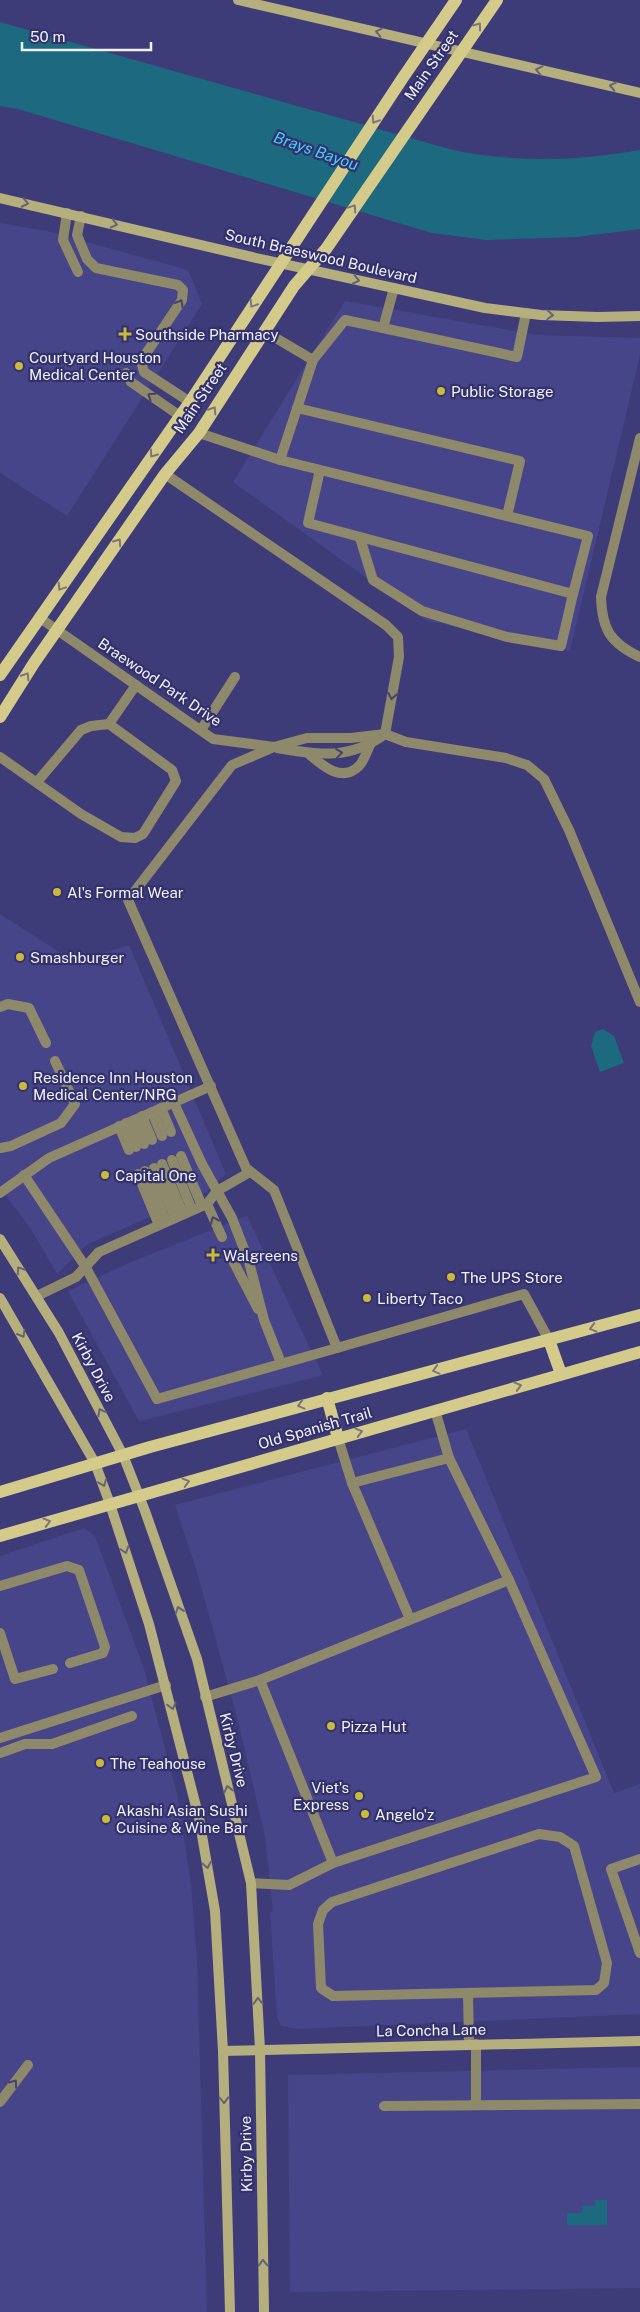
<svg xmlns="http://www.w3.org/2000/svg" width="640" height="2312" font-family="'Public Sans',sans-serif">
<rect width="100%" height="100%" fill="#3d3c78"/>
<g fill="#474589">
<polygon points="0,223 47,231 188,270 202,304 67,516 0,473"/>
<polygon points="345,301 536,335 640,338 640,355 570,651 425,620 233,482"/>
<polygon points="0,914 75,962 129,945 226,1174 205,1193 88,1244 57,1274 31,1229 0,1188"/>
<polygon points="247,1216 323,1375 139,1421 68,1291 131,1262"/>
<polygon points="466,1429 614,1793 640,1784 640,2014 298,2029 281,2026 277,2017 270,1912 273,1911 265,1836 238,1721 198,1575 175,1505"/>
<polygon points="84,1528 95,1536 144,1669 178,1798 191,1884 197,1961 207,2312 0,2312 0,1556"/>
<polygon points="640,2067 640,2288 290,2292 288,2075"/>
</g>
<g fill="#1d697f">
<path d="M0,22L453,150C516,163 577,161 640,150V229L577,237L486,240L432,233L18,109L0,106Z"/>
<polygon points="603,1029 614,1036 624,1063 600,1072 591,1046 595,1032"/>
<polygon points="595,2200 607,2200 607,2225 567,2225 567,2213 582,2213 582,2206 595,2206"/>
</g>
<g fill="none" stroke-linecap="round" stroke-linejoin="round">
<g stroke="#8d896a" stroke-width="10">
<polyline points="67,213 63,240 78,272"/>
<polyline points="81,216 77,235 87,259 96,268 178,285 183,290 182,300 141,361 144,372 190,402"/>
<polyline points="394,288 383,328 517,357 526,313"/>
<polyline points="264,331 313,360 345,320 383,328"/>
<polyline points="126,373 131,382 180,416"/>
<polyline points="297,408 520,461 507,516"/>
<polyline points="199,433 280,460 313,360"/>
<path d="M640,438L601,597C602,629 610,643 640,657"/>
<polyline points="280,460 588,536 573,594 308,523 320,470"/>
<path d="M165,474L386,625L398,637L399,657L385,734C351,760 317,755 277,748"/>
<polyline points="360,538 373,580 422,611 507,637 561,646 573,594"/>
<polyline points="201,730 235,677"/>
<path d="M310,755C323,766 342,783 359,766C364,761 367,751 370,745"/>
<polyline points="0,757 81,814 121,837 135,838 143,834 176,781 172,770 109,724 136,685"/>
<polyline points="37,782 81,730 91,726 109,724"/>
<polyline points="0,1007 8,1004 29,1008 46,1043"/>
<polyline points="174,1103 202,1164 232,1218 249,1262 264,1320 281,1363"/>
<polyline points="161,1108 171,1132"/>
<polyline points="152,1112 162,1136"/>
<polyline points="142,1116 152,1140"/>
<polyline points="134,1120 144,1144"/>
<polyline points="126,1123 136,1147"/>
<polyline points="119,1126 129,1150"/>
<polyline points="0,1148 11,1146 61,1123 75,1104 55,1061"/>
<polyline points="181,1156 202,1206"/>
<polyline points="172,1160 192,1210"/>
<polyline points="162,1164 183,1214"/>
<polyline points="154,1168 175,1218"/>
<polyline points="145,1171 166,1222"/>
<polyline points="138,1174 159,1225"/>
<polyline points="24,1175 85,1266 157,1399 337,1348"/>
<polyline points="0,1193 49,1158 211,1086"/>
<polyline points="207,1204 222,1237"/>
<polyline points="230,1255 258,1309"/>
<polyline points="37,1296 76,1277 99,1252 207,1204 217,1191 250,1172"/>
<polyline points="549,1340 524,1294 337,1348 274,1190 246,1168 128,900 232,765 274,747 307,738 351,738 385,734 406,742 506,758 527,765 544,779 569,830 640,1002"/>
<polyline points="435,1410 449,1458"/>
<polyline points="338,1438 352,1483 410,1619"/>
<polyline points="0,1586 67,1566 79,1570 105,1647 103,1653 70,1663"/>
<polyline points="0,1633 15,1679 53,1669"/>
<polyline points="260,1680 333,1863"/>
<polyline points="205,1697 260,1680 509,1580"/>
<polyline points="0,1738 166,1685"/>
<polyline points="0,1753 25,1744 52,1744 132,1716"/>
<polygon points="539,1834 560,1837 574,1846 607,1963 604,1983 596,1990 333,1996 321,1988 318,1924 323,1910 332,1902"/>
<polyline points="640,1859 611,1869 640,1953"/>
<polyline points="251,1883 289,1885 333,1863 596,1777 509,1580 449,1458 352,1483"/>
<polyline points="468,1993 469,2045"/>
<polyline points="476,2044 476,2105"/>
<polyline points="0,2102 28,2065"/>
<polyline points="384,2106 640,2104"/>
</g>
<polyline stroke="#8d896a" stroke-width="10" points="40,618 213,739 274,747"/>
<g stroke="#b5af7d" stroke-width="10">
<polyline points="238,0 640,93"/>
<polyline points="0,198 256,258 485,308 541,315 598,317 640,316"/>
<polyline points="0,1239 59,1333 123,1455 145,1511 197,1659 251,1883 260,2050 264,2312"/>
<polyline points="0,1298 95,1463 110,1504 149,1624 199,1818 215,1911 223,2051 230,2312"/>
<polyline points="223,2051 640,2041"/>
</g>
<g stroke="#d4cb8b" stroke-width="12">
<polyline points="0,675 190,402 402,79 456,0"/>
<polyline points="0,717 34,663 165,474 199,433 294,286 326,249 497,0"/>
<polyline points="549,1340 561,1374"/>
<polyline points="327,1398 338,1438"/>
<polyline points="0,1492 150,1447 640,1315"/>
<polyline points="0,1536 640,1352"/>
</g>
</g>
<defs><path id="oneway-chevron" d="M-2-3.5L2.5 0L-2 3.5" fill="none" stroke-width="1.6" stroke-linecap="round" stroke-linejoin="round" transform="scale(1.25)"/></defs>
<g stroke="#7b767a">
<use href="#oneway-chevron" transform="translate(478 26) rotate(-54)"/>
<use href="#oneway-chevron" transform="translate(375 120) rotate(123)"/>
<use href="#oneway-chevron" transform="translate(353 208) rotate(-56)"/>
<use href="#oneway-chevron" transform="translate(253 304) rotate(123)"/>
<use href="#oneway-chevron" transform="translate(213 410) rotate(-57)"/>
<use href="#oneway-chevron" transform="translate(153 454) rotate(125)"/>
<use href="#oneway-chevron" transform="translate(118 542) rotate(-55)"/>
<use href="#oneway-chevron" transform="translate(61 587) rotate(124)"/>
<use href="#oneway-chevron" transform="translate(26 676) rotate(-58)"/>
<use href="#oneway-chevron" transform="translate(593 1328) rotate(165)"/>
<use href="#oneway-chevron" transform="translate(436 1370) rotate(165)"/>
<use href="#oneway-chevron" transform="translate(518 1386) rotate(-16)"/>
<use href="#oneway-chevron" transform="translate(301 1405) rotate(165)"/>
<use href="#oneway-chevron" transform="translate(359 1432) rotate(-16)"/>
<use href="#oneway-chevron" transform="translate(186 1482) rotate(-16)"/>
<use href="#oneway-chevron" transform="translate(47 1522) rotate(-16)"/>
</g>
<g stroke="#676373">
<use href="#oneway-chevron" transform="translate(379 32) rotate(-167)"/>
<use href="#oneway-chevron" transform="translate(539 70) rotate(-167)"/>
<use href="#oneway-chevron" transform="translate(613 86) rotate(-167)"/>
<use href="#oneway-chevron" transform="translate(25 203) rotate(12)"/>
<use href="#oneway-chevron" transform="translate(114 224) rotate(13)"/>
<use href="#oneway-chevron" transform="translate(356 280) rotate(12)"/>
<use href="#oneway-chevron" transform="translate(550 315) rotate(3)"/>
<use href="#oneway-chevron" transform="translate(20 1270) rotate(-123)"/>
<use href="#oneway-chevron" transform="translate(22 1334) rotate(60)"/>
<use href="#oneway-chevron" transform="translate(101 1412) rotate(-118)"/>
<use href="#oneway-chevron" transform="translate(103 1483) rotate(69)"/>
<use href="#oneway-chevron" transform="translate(125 1550) rotate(72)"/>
<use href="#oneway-chevron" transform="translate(179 1610) rotate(-109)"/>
<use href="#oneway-chevron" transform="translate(172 1706) rotate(75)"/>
<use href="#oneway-chevron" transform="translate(228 1789) rotate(-104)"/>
<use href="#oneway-chevron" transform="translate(207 1865) rotate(80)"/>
<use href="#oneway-chevron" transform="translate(258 2001) rotate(-92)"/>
<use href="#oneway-chevron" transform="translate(224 2100) rotate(89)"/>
<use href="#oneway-chevron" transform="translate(263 2263) rotate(-91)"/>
</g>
<g stroke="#45436c">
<use href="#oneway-chevron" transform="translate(180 303) rotate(-60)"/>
<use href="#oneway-chevron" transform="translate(151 396) rotate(-145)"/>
<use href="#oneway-chevron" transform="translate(392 696) rotate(101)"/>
<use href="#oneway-chevron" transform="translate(339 753) rotate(-7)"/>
<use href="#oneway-chevron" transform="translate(214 1220) rotate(-114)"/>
<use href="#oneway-chevron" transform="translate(14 2083) rotate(-54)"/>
</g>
<g fill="#cbba39" stroke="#33316c" stroke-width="2">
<path d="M122.5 326.5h5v5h5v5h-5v5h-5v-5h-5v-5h5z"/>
<circle cx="19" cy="366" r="5"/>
<circle cx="441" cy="391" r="5"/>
<circle cx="57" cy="892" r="5"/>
<circle cx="20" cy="957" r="5"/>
<circle cx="23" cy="1086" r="5"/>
<circle cx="105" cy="1175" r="5"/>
<path d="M210.5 1247.5h5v5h5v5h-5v5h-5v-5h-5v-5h5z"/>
<circle cx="451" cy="1277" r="5"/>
<circle cx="367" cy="1298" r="5"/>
<circle cx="331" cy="1726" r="5"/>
<circle cx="100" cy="1763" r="5"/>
<circle cx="359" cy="1796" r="5"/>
<circle cx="365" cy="1814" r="5"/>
<circle cx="106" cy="1819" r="5"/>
</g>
<g text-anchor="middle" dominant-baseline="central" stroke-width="4.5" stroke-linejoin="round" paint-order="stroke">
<g font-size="15" fill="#f1f2f9" stroke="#33316c">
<text transform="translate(431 65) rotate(-55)">Main Street</text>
<text transform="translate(321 256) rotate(13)">South Braeswood Boulevard</text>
<text transform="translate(200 398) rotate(-56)">Main Street</text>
<text transform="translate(160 682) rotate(34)">Braewood Park Drive</text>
<text transform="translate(94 1367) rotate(62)">Kirby Drive</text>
<text transform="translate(315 1428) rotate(-16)">Old Spanish Trail</text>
<text transform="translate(234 1750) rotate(76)">Kirby Drive</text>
<text transform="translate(431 2030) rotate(-1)">La Concha Lane</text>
<text transform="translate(246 2154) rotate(-91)">Kirby Drive</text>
</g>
<g font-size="15" fill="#f1f2f9" stroke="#33316c" text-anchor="start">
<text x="135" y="334">Southside Pharmacy</text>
<text x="29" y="357">Courtyard Houston<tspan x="29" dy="17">Medical Center</tspan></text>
<text x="451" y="391">Public Storage</text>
<text x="67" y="892">Al's Formal Wear</text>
<text x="30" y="957">Smashburger</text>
<text x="33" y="1077">Residence Inn Houston<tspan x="33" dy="17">Medical Center/NRG</tspan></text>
<text x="115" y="1175">Capital One</text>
<text x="223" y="1255">Walgreens</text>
<text x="461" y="1277">The UPS Store</text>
<text x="377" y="1298">Liberty Taco</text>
<text x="341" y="1726">Pizza Hut</text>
<text x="110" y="1763">The Teahouse</text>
<text x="349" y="1787" text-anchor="end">Viet's<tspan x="349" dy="17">Express</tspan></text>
<text x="116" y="1810">Akashi Asian Sushi<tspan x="116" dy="17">Cuisine &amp; Wine Bar</tspan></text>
<text x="375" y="1814">Angelo'z</text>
</g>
<g font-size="16" font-style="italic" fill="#44d0f9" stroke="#33316c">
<text transform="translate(316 151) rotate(19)">Brays Bayou</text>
</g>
</g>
<path d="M22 42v8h129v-8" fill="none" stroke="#f1f2f9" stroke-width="2.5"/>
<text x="30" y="42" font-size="15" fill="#f1f2f9" stroke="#33316c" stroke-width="4" paint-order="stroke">50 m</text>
</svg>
